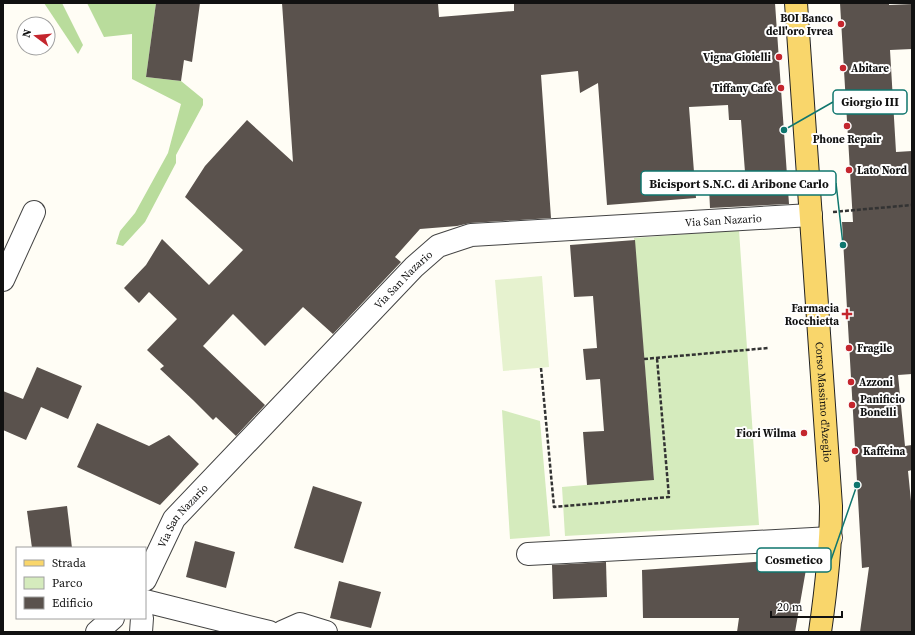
<svg xmlns="http://www.w3.org/2000/svg" width="915" height="635" font-family="'Source Serif 4',serif">
<rect width="100%" height="100%" fill="#fffdf5"/>
<g fill="#d5ebbd">
<polygon points="739,230 759,525 565,536 562,487 654,479 634,238"/>
<polygon points="502,410 540,421 550,536 510,539"/>
</g>
<g fill="#b9dc9c">
<polygon points="44,3 62,3 83,45 78,54"/>
<polygon points="87,3 156,3 146,77 181,81 203,99 203,105 176,155 176,163 145,222 123,246 116,244 120,231 135,213 168,153 181,104 132,79 132,34 104,37"/>
</g>
<polygon fill="#e6f2cf" points="542,276 549,367 503,371 495,280"/>
<g fill="#5a524d">
<polygon points="156,3 200,3 192,62 184,60 181,81 146,77"/>
<polygon points="282,3 438,3 439,17 514,11 514,3 775,3 789,204 710,208 709,187 746,185 741,120 729,120 728,105 689,107 696,198 607,205 598,83 580,93 578,71 541,75 551,218 470,223 457,226 420,229 395,257 401,262 333,334 303,307 265,346 233,314 203,346 265,405 236,436 216,417 213,420 193,400 160,369 164,366 147,350 177,319 149,292 139,303 124,288 146,265 162,239 209,285 243,250 185,197 205,166 247,120 293,162"/>
<polygon points="840,3 889,3 889,5 912,4 912,49 890,50 896,152 912,151 912,374 898,375 905,446 912,445 912,470 908,471 912,511 912,632 860,632 869,567 862,568 842,222 853,222"/>
<polygon points="635,240 654,480 587,485 583,432 604,431 600,379 586,380 583,349 597,348 593,296 574,297 570,245"/>
<polygon points="37,367 82,386 68,419 41,407 26,440 3,430 3,391 23,399"/>
<polygon points="97,423 149,446 169,435 199,464 160,505 77,467"/>
<polygon points="313,486 362,502 343,563 294,548"/>
<polygon points="67,506 72,548 32,548 27,511"/>
<polygon points="195,541 235,552 226,588 186,577"/>
<polygon points="808,558 795,632 737,632 739,618 643,618 642,570"/>
<polygon points="606,562 607,597 553,599 552,565"/>
<polygon points="339,581 381,592 371,628 330,618"/>
</g>
<g fill="none" stroke-linecap="round" stroke-linejoin="round">
<g stroke="#444" stroke-width="24">
<g id="minor">
<polyline points="3,280 34,212"/>
<polyline points="528,554 831,538"/>
<path id="s1" d="M145,580L174,519L414,267L438,246L471,235L811,215"/>
<polyline points="145,601 269,632"/>
<polyline points="97,632 113,618"/>
<polyline points="141,632 142,618"/>
<polyline points="282,632 300,624 326,632"/>
</g>
</g>
<g stroke="#222" stroke-width="24">
<g id="primary">
<path id="s2" d="M796,3L831,506C831,549 826,590 820,632"/>
</g>
</g>
<g stroke="#333" stroke-width="2.5" stroke-dasharray="4 2" stroke-linecap="butt">
<polyline points="833,212 912,205"/>
<polyline points="644,359 768,348"/>
<polyline points="541,368 554,507 669,497 657,358"/>
</g>
<use href="#minor" stroke="#fff" stroke-width="22"/>
<use href="#primary" stroke="#f9d66b" stroke-width="22"/>
</g>
<g fill="#c4262e" stroke="#fff" stroke-width="1.5">
<circle cx="841" cy="24" r="4"/>
<circle cx="779" cy="57" r="4"/>
<circle cx="843" cy="68" r="4"/>
<circle cx="781" cy="88" r="4"/>
<circle cx="847" cy="126" r="4"/>
<circle cx="849" cy="170" r="4"/>
<path d="M845 308h4v4h4v4h-4v4h-4v-4h-4v-4h4z"/>
<circle cx="849" cy="348" r="4"/>
<circle cx="851" cy="382" r="4"/>
<circle cx="852" cy="405" r="4"/>
<circle cx="804" cy="433" r="4"/>
<circle cx="855" cy="451" r="4"/>
</g>
<g text-anchor="middle" dominant-baseline="central" stroke-width="4" stroke-linejoin="round" paint-order="stroke">
<g font-size="11" font-weight="bold" fill="#111" stroke="#fff" text-anchor="start">
<text x="833" y="18" text-anchor="end">BOI Banco<tspan x="833" dy="13">dell'oro Ivrea</tspan></text>
<text x="771" y="57" text-anchor="end">Vigna Gioielli</text>
<text x="851" y="68">Abitare</text>
<text x="773" y="88" text-anchor="end">Tiffany Cafè</text>
<text x="847" y="139" text-anchor="middle">Phone Repair</text>
<text x="857" y="170">Lato Nord</text>
<text x="839" y="308" text-anchor="end">Farmacia<tspan x="839" dy="13">Rocchietta</tspan></text>
<text x="857" y="348">Fragile</text>
<text x="859" y="382">Azzoni</text>
<text x="860" y="399">Panificio<tspan x="860" dy="13">Bonelli</tspan></text>
<text x="796" y="433" text-anchor="end">Fiori Wilma</text>
<text x="863" y="451">Kaffeina</text>
</g>
<g font-size="11" fill="#111" stroke="#fff">
<text stroke="none"><textPath href="#s1" startOffset="735">Via San Nazario</textPath></text>
<text stroke="none"><textPath href="#s1" startOffset="399">Via San Nazario</textPath></text>
<text stroke="none"><textPath href="#s2" startOffset="400">Corso Massimo d'Azeglio</textPath></text>
<text stroke="none"><textPath href="#s1" startOffset="75">Via San Nazario</textPath></text>
</g>
</g>
<path fill="none" stroke="#0f766e" stroke-width="1.5" d="M784 130L833 102M843 245L836 183M857 485L831 560"/>
<g fill="#0f766e" stroke="#fff" stroke-width="1.5">
<circle cx="784" cy="130" r="4"/>
<circle cx="843" cy="245" r="4"/>
<circle cx="857" cy="485" r="4"/>
</g>
<g fill="#fff" stroke="#0f766e" stroke-width="1.5">
<rect x="833" y="90" width="74" height="24" rx="4"/>
<rect x="641" y="171" width="195" height="24" rx="4"/>
<rect x="757" y="548" width="74" height="24" rx="4"/>
</g>
<g font-size="12" text-anchor="middle" font-weight="bold" fill="#111">
<text x="870" y="106">Giorgio III</text>
<text x="739" y="188">Bicisport S.N.C. di Aribone Carlo</text>
<text x="794" y="564">Cosmetico</text>
</g>
<rect width="915" height="635" fill="none" stroke="#111111" stroke-width="8"/>
<rect x="16" y="547" width="130" height="72" fill="#ffffff" stroke="#a0a0a0"/>
<rect x="24" y="560" width="20" height="6" fill="#f9d66b" stroke="#a0a0a0"/>
<text x="52" y="567" font-size="12" fill="#111111">Strada</text>
<rect x="24" y="577" width="20" height="12" fill="#d5ebbd" stroke="#a0a0a0"/>
<text x="52" y="587" font-size="12" fill="#111111">Parco</text>
<rect x="24" y="597" width="20" height="12" fill="#5a524d" stroke="#a0a0a0"/>
<text x="52" y="607" font-size="12" fill="#111111">Edificio</text>
<g transform="translate(36 36) rotate(286)"><circle r="19" fill="#ffffff" stroke="#a0a0a0"/>
<path d="M0-3L7 15L0 10L-7 15Z" fill="#c4262e"/>
<text y="-6" font-size="11" font-weight="bold" text-anchor="middle" fill="#111111">N</text>
</g>
<path d="M771 611v6h71v-6" fill="none" stroke="#111111" stroke-width="2"/>
<text x="777" y="611" font-size="12" fill="#111111" stroke="#ffffff" stroke-width="3" paint-order="stroke">20 m</text>
</svg>
